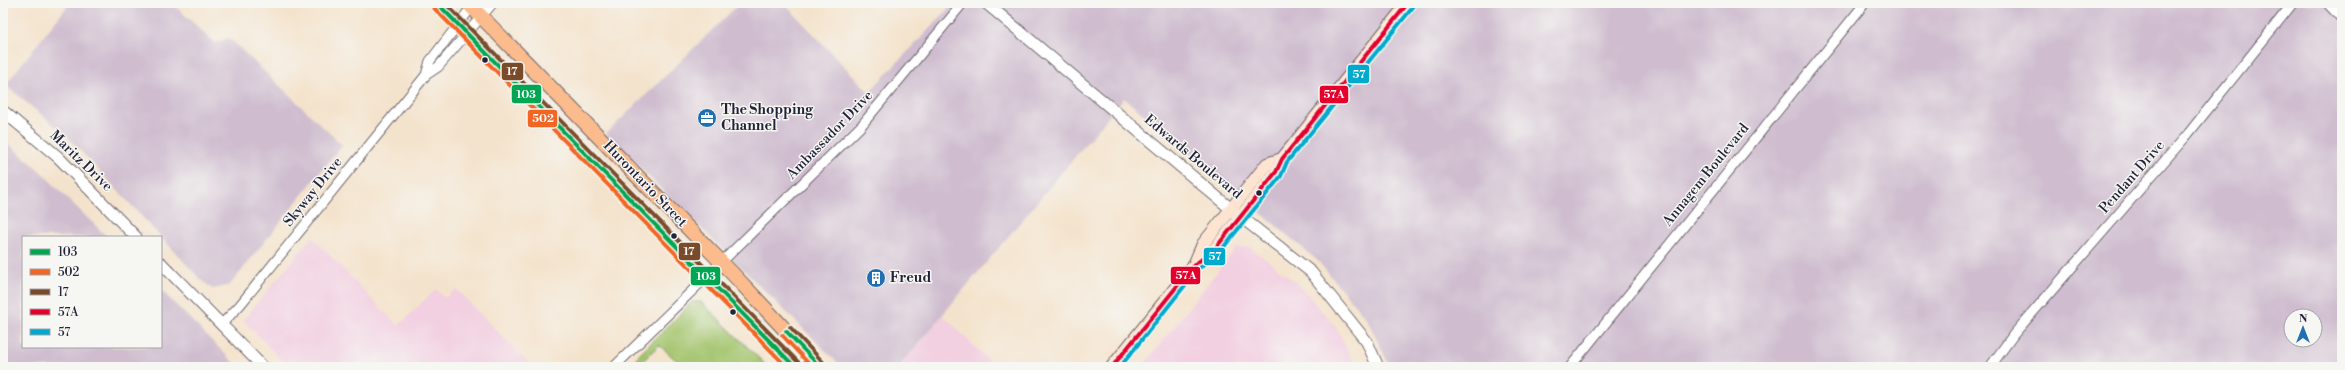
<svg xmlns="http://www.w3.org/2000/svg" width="2345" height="370" font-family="'Libre Bodoni',serif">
<rect width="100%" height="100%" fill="#f6f6f2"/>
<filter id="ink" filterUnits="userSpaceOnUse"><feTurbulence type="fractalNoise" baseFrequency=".025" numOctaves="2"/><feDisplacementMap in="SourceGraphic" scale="8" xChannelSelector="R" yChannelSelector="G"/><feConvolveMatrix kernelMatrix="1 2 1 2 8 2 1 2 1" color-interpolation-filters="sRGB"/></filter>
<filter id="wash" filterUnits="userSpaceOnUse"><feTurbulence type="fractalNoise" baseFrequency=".012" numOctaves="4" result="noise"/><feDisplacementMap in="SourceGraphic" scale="16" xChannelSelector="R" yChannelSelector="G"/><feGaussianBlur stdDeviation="0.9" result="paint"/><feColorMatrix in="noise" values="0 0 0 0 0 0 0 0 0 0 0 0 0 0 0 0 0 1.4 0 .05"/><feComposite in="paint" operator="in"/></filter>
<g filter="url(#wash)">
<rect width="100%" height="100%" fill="#f4e3cc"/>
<g fill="#f2cfe1">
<polygon points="312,237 398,326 436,289 445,298 456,289 532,367 288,367 243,320"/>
<polygon points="1250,247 1298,284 1335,325 1356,367 1142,367 1236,248"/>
<polygon points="943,315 995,367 899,367"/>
</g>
<g fill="#cfbdcf" fill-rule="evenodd">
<polygon points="70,3 172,3 215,43 229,38 342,145 230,285 213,289 201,280 66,135 5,85"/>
<path d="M740,3H784L869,92L954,3H2342V367H1390L1367,319L1318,261L1124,98L899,367H842L606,134ZM2291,316H2315V340H2291Z"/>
<polygon points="3,139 39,170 107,237 23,237 23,347 161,347 161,290 238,367 3,367"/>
</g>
<polygon fill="#a3c46c" stroke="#627354" points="692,302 701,302 768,367 684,367 659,345 637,367 627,367"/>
</g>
<g filter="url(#ink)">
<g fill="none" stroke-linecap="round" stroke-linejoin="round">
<g stroke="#6c666e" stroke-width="11">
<g id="minor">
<polyline points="2327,3 2342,19"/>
<polyline points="426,75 430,61 474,4"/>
<polyline points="221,325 240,305 426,75 438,67 493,3"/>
<polyline points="614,367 861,126 963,3"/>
<polyline points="1570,367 1865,3"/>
<polyline points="1990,367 2014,334 2188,134 2293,3"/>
</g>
</g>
<g stroke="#6c666e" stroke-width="13">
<g id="tertiary">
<polyline points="986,3 1231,209 1311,272 1367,342 1378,367"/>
<polyline points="3,111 58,157 136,237"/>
<polyline points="161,263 263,367"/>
</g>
</g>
<g stroke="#6c666e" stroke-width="14">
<g id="secondary">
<polyline points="1194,265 1203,244 1267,164 1282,159"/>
<polyline points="1112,367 1194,265 1214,250 1276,172 1282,159 1408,3"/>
</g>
</g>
<g stroke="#6c666e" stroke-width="16">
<g id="primary">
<polyline points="437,3 795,367"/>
<polyline points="468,3 731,272 820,367"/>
</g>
</g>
<use href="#minor" stroke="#fff" stroke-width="9"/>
<use href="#tertiary" stroke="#fff" stroke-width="11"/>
<use href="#secondary" stroke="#fde4d1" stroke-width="12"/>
<use href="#primary" stroke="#fbbb8c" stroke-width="14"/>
<g stroke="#f6f6f2" stroke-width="7">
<g id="bus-1">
<polyline points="437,3 795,367"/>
<polyline points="786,331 820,367"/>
</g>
</g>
<g stroke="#f6f6f2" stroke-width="7">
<g id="bus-2">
<polyline points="433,7 787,367"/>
<polyline points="782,335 812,367"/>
</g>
</g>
<g stroke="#f6f6f2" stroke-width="7">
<g id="bus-3">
<polyline points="445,3 799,363"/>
<polyline points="790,327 824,363"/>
</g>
</g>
<g stroke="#f6f6f2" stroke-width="7">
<polyline id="bus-4" points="1112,367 1194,265 1214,250 1276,172 1282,159 1408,3"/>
</g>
<g stroke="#f6f6f2" stroke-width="7">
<polyline id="bus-5" points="1120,367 1198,269 1218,254 1281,176 1287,162 1413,7"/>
</g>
<use href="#bus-1" stroke="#00a651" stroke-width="4"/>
<use href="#bus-2" stroke="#f26522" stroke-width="4"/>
<use href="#bus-3" stroke="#7a4b2a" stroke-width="4"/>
<use href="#bus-4" stroke="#e4002b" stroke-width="4"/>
<use href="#bus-5" stroke="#00a9ce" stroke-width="4"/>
</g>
</g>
<defs>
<g id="office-disc" transform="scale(1)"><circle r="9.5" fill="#1f6fb2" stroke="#f6f6f2"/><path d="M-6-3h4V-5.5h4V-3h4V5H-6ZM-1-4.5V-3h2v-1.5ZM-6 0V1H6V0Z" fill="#fff"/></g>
<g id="building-disc" transform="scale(1)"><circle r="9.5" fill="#1f6fb2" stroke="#f6f6f2"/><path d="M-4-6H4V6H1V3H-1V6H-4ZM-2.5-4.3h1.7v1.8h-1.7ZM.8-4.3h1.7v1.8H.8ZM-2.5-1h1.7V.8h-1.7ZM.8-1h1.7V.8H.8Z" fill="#fff"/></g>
</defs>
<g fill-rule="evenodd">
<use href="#office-disc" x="707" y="118"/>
<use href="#building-disc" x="876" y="278"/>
</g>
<g fill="#22223b" stroke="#f6f6f2" stroke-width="1.5">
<circle cx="485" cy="60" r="3.5"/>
<circle cx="1259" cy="193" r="3.5"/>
<circle cx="674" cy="236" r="3.5"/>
<circle cx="733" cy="312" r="3.5"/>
</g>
<g text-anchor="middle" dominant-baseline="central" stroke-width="3" stroke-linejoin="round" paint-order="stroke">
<g font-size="14" font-weight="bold" fill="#22223b" stroke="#f6f6f2" text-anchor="start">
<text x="721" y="110">The Shopping<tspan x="721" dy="16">Channel</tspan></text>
<text x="890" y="278">Freud</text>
</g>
<g font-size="14" fill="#22223b" stroke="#f6f6f2">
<text transform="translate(830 135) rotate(-46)">Ambassador Drive</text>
<text transform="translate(1193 157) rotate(40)">Edwards Boulevard</text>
<text transform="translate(81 161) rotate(44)">Maritz Drive</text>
<text transform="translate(1706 175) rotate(-51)">Annagem Boulevard</text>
<text transform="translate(2132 177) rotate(-49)">Pendant Drive</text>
<text transform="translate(645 184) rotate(46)">Hurontario Street</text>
<text transform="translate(313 192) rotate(-51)">Skyway Drive</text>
</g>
</g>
<g stroke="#f6f6f2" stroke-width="1.5">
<rect x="501" y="62" width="23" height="19" rx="4" fill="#7a4b2a"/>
<rect x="1347" y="64" width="23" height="20" rx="4" fill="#00a9ce"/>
<rect x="511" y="84" width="31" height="20" rx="4" fill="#00a651"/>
<rect x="1319" y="85" width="30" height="19" rx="4" fill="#e4002b"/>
<rect x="527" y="109" width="31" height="19" rx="4" fill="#f26522"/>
<rect x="678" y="242" width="23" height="19" rx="4" fill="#7a4b2a"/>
<rect x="1203" y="247" width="23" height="19" rx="4" fill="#00a9ce"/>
<rect x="1170" y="266" width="31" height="19" rx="4" fill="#e4002b"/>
<rect x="690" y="266" width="31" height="20" rx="4" fill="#00a651"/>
</g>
<g font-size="11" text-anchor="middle" font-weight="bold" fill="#fff">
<text x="512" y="75">17</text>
<text x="1359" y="78">57</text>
<text x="526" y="98">103</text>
<text x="1334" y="98">57A</text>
<text x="543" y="122">502</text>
<text x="689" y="255">17</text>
<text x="1215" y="260">57</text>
<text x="1186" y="279">57A</text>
<text x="706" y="280">103</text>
</g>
<rect width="2345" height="370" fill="none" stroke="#f6f6f2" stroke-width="16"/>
<rect x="22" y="236" width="140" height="112" fill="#f6f6f2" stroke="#a1a1a9"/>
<rect x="30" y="249" width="20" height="6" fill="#00a651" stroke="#a1a1a9"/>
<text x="58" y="256" font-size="12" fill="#22223b">103</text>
<rect x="30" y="269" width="20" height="6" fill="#f26522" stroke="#a1a1a9"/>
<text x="58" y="276" font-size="12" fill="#22223b">502</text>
<rect x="30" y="289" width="20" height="6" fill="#7a4b2a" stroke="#a1a1a9"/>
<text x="58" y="296" font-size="12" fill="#22223b">17</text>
<rect x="30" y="309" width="20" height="6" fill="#e4002b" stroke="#a1a1a9"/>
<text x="58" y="316" font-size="12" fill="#22223b">57A</text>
<rect x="30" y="329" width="20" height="6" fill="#00a9ce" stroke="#a1a1a9"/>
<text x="58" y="336" font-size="12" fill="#22223b">57</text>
<g transform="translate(2303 328)"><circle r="19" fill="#f6f6f2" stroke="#a1a1a9"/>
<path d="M0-3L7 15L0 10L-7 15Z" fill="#1f6fb2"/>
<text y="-6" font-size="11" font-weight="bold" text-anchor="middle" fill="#22223b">N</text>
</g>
</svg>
